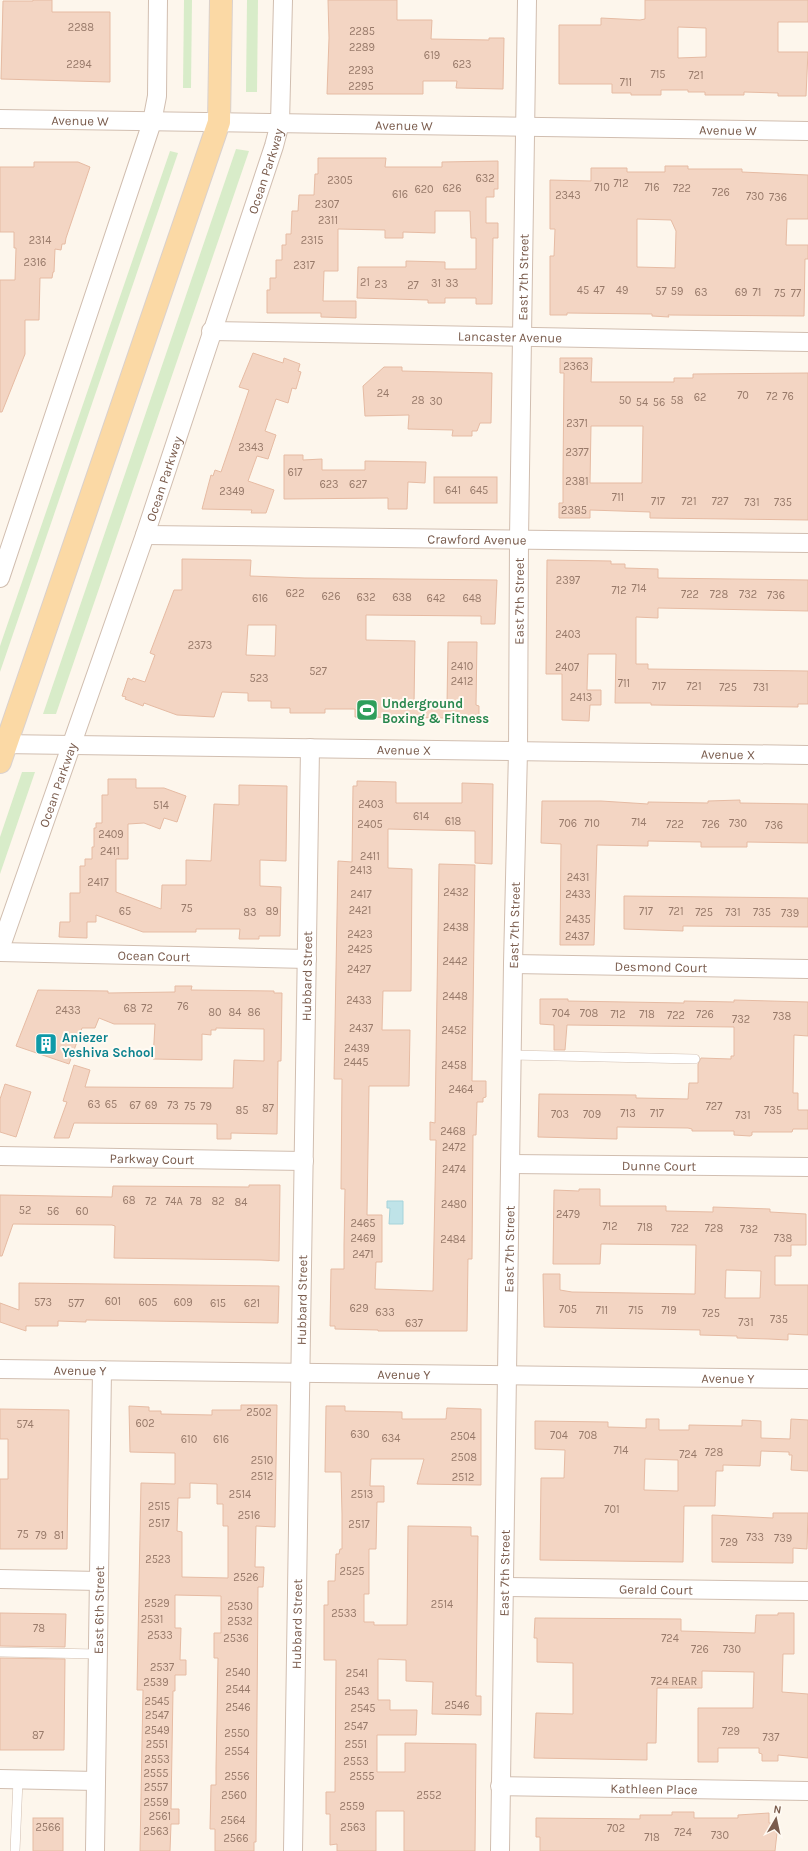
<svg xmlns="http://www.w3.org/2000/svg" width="808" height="1851" font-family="Karla,sans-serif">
<rect width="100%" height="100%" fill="#fdf6ec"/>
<g fill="#d8ecc9">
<polygon points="184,0 192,0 191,88 183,88"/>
<polygon points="247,0 258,0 257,92 246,92"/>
<polygon points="236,149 249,151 56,714 43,714"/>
<polygon points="170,151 178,153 0,672 0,646"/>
<polygon points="22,772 35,772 0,874 0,837"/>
</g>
<polygon fill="#bfe3e8" stroke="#a5d3da" points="387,1201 403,1201 403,1224 389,1224 390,1208 387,1208"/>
<g fill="#f3d5c3" stroke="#e6bba3" fill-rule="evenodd">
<polygon points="33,0 52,0 52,12 110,12 110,82 1,79 3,1 33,1"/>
<polygon points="328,0 397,0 397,20 432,20 431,39 489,40 489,38 504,38 503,89 456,88 457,81 423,81 423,94 327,94 329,38"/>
<path d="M645,0H808V22H778V52H808L806,96H778V93L744,92V95H705V92H688V90H661V95H631V93H612V84H559V25H601V18L640,20L645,19ZM678,27L706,28V57L678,58Z"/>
<polygon points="318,158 386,158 385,167 442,167 442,162 498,161 498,189 494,189 494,197 486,197 486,223 498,223 498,238 493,238 492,304 476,304 476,298 445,298 445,303 428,303 428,300 357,298 358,267 406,267 406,261 445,262 445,269 476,269 476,238 471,238 470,211 435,211 435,233 403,232 403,238 385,238 385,230 338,229 338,271 324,271 323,301 356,301 356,318 321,317 321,313 267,313 267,290 270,290 270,278 276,278 276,260 282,260 282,245 286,245 286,234 291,234 292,211 298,211 299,195 314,195 315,174 318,174"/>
<polygon points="34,162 78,162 90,167 66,238 65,244 62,244 61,250 55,249 54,272 53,272 52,278 40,278 39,320 25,320 25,354 2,412 0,412 0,280 15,280 16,248 14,248 14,232 0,232 0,167 34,167"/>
<path d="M665,166H688V169H742V172L808,175V219H787L786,245H808V259H805L804,316L668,315L669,317L652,316V314L567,313V315H550V256H554L555,229H550V180L591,181V168H627V172H665ZM637,219L671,220L676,231L675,268L637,267Z"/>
<polygon points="253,353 283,363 284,358 300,364 298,371 301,372 296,389 292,388 288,403 276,399 265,431 276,435 268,459 257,456 248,481 274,490 266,513 251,513 252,510 202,509 211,475 213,476 215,470 221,472 249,390 239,387"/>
<path d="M560,358H592L591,382H674V378H693V374L808,373V520L650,518V512L590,510V518H559V503H563V474L564,373H560ZM591,426H643L642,483H590Z"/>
<polygon points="384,367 402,367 402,371 492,373 491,423 480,423 477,431 472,431 472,436 452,436 453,430 408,429 409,415 365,416 363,386"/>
<polygon points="284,455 303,455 303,460 322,459 322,470 365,470 365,461 426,462 425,483 408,482 407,509 388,509 388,498 284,499"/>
<rect x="434" y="477" width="63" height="26"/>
<path d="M182,559L251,560L250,576L305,578L497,580L495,624H481V616L366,615V640L415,641L414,704L447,705L448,642H477L476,705L479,706V718H476V720L447,719V718L355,717V709H325V713H290V708H271V701H248V693L222,692L214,717L177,715L144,703L143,706L125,699L126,697L122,696L128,678L132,680L133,678L145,682L155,655L150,653L174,590H182ZM248,625H276L275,656L246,655Z"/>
<polygon points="547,560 611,561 611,564 625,564 625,568 658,569 658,578 808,580 808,611 658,608 658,618 636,617 636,664 648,664 648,669 808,671 808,704 798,704 798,707 651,705 651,703 615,703 616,654 588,654 587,690 601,690 601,705 590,705 589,721 562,720 562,674 546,674"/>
<polygon points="108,779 136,779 136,788 164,788 186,796 177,822 164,818 160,829 144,823 128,824 128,859 116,859 116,892 161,909 162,885 186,885 186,860 211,861 214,804 239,805 239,785 287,786 286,861 260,860 260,886 281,887 280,936 259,936 259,939 239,939 240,929 196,929 196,932 143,932 96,915 96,922 87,922 87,938 59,937 60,922 70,922 70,893 80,893 80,866 85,866 85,859 92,859 92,847 94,847 94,828 96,828 96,823 102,823 102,795 108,795"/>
<polygon points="357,781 396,782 396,803 462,803 462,783 493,784 492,864 475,863 475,831 388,829 388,868 412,869 411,991 383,991 382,1030 410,1030 409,1086 369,1086 367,1215 382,1215 382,1262 376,1262 375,1289 433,1291 436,1140 430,1140 430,1122 435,1123 439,864 475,865 472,1081 486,1081 486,1097 483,1098 483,1102 477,1102 476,1135 473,1135 472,1259 468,1259 467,1331 378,1331 378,1330 335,1329 335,1326 330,1326 331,1269 344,1269 344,1245 345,1189 341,1189 342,1079 334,1079 338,861 352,862 353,786 357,786"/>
<polygon points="740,800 740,803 808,804 808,843 747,842 747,847 701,847 701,842 648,841 648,846 597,845 594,945 560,945 561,844 541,843 542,801 601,801 648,804 648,802 708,803 708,801"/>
<polygon points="624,896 808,898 808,927 683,926 683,931 624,929"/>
<polygon points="175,986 192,986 191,990 274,991 274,993 282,993 281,1061 278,1061 277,1134 231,1133 231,1139 217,1139 217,1124 74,1123 69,1138 54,1138 67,1102 63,1101 74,1065 90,1070 85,1087 233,1088 234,1060 264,1061 264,1029 216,1028 216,1030 211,1030 211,1035 202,1034 202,1060 153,1059 155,1024 114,1024 99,1018 95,1028 82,1028 69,1064 16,1046 38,990 108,991 108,993 175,992"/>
<polygon points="540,999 568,999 568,1001 684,1003 684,1001 734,1002 734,1000 808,1002 808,1036 794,1035 793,1093 798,1093 798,1110 808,1110 808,1129 793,1129 792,1132 752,1132 752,1135 750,1136 734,1135 734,1131 692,1131 692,1129 688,1128 617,1127 617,1139 538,1137 539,1094 636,1095 636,1098 688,1099 689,1083 698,1083 698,1064 701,1058 731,1059 731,1056 734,1056 734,1027 567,1025 565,1050 554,1050 554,1025 540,1024"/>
<polygon points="5,1084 31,1092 16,1137 0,1132 0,1099"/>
<polygon points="249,1185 280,1185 279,1261 261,1260 114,1258 115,1226 112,1225 13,1224 2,1256 0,1256 0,1195 112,1197 113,1186 249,1187"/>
<path d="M579,1189H600V1206H666V1211L713,1212V1207L770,1209V1212L806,1214V1245H791V1256H775V1285H808V1335L788,1334V1340L769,1339L737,1338V1336L700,1335V1330L544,1327L543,1274H560V1290L572,1292L695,1294L696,1245L601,1244L600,1264H553L554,1190L579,1191ZM726,1270L761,1271L760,1298H725Z"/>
<polygon points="19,1283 279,1286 278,1323 86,1320 86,1322 58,1321 58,1326 26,1326 26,1331 0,1322 0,1303 19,1310"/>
<path d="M241,1405H277L275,1527L256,1526L255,1567H264L263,1587H258L256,1842H254V1851H215V1829H210L211,1785H216V1768L218,1658H214V1633H221V1596L175,1595V1628H181L180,1660H186V1675H175V1691H173L171,1809H179V1824H171L170,1851H140L143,1690H137L141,1483L175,1484V1453L130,1452L129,1406L149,1407V1411H161V1414L212,1415V1410H241ZM190,1483L217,1484V1504H223V1526H228V1578L182,1577V1532L177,1531L178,1498H190Z"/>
<polygon points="326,1406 345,1406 345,1411 402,1412 402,1419 446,1419 447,1408 481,1409 481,1485 417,1484 424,1459 371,1459 370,1486 384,1486 384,1502 377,1502 376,1549 369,1549 369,1594 364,1594 364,1622 374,1622 374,1625 407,1625 408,1526 471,1527 471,1536 478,1536 476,1696 481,1696 481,1715 432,1714 433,1682 406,1681 406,1660 378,1659 378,1700 390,1700 390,1710 417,1710 416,1735 377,1735 377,1772 405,1772 405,1743 476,1744 475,1851 404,1851 404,1811 376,1811 376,1851 337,1851 337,1844 330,1845 330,1814 326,1814 326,1792 335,1792 336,1660 324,1660 324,1605 328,1605 328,1581 335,1581 336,1554 339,1554 340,1549 342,1549 342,1514 341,1472 325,1472"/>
<polygon points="0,1409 69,1410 67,1549 0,1549 0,1479 8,1479 8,1439 0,1439"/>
<path d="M646,1419H659V1430H689V1425L742,1426V1420L761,1421V1438L790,1439L791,1419L808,1420V1471L791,1470L792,1455H789V1452L761,1451L760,1466L723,1465V1471H716L715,1506H684L683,1562L540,1560L541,1478H564L565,1450L535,1449V1421L608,1422V1427L646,1428ZM645,1459L678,1460V1491L644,1490Z"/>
<polygon points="773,1513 808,1513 807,1549 793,1548 793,1563 712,1562 712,1515 773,1518"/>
<polygon points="0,1613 66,1614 65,1647 0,1646"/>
<polygon points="778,1613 794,1613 794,1654 783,1654 782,1692 808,1694 808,1758 778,1755 778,1761 762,1761 762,1754 759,1753 759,1748 718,1748 718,1762 698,1762 698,1708 753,1708 754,1672 702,1671 702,1688 657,1688 656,1743 647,1743 647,1760 534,1758 536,1713 573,1714 573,1663 537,1662 537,1638 534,1638 535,1618 681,1619 681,1631 755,1633 756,1615 778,1615"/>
<polygon points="0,1658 65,1659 64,1750 0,1750"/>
<polygon points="672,1812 694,1812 694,1818 738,1818 738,1815 769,1813 769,1823 778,1824 775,1851 540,1851 540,1837 536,1837 536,1818 640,1819 640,1815 672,1815"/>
<rect x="33" y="1818" width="30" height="33"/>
</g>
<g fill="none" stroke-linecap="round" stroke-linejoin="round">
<g stroke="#d1beb0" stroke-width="10">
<g id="lane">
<polyline points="512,1055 695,1059"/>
<polyline points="0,1652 97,1654"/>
<polyline points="15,1851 18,1780"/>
</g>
</g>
<g stroke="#d1beb0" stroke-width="20">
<g id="street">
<path id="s1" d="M0,119L808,131"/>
<path id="s2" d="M211,331L808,342"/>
<path id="s3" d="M145,535L808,543"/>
<polyline points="0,578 152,122 157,96 158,0"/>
<path id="s4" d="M0,744L808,755"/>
<path id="s5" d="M0,949L145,535L274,146L280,123L283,0"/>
<path id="s6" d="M0,952L307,959"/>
<path id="s7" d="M513,964L808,969"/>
<path id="s8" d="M0,1156L304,1161"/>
<path id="s9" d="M511,1164L808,1167"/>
<path id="s10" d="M0,1369L808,1379"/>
<polyline points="0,1579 99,1581"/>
<path id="s11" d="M504,1587L808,1591"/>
<polyline points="0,1779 96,1781"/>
<path id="s12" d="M500,1786L808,1791"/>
<path id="s13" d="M95,1851L102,1370"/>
<path id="s14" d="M293,1851L310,748"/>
<path id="s15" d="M500,1851L513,964L518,751L519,539L527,0"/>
</g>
</g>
<g stroke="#dad1cd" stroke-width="24">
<polyline id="primary" points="0,762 219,122 221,0"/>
</g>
<use href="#lane" stroke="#fff" stroke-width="9"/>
<use href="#street" stroke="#fff" stroke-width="18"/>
<use href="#primary" stroke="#fbd9a5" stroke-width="22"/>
</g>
<defs>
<g id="stadium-square" transform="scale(1.15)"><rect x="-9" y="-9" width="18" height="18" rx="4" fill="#2e9e5b" stroke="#fffaf3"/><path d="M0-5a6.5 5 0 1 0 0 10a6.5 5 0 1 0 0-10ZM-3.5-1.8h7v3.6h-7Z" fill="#fff"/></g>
<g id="building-square" transform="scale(1.15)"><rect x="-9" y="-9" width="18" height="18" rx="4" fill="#0f9aa8" stroke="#fffaf3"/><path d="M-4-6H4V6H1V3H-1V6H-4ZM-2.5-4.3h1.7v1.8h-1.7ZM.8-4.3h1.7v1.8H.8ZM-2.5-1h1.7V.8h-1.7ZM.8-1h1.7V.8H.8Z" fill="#fff"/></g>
</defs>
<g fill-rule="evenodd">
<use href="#stadium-square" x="367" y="710"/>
<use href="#building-square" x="46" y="1044"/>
</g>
<g text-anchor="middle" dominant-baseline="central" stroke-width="4" stroke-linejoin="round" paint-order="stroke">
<g font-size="11" fill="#987a6a">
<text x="81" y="27">2288</text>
<text x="362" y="31">2285</text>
<text x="362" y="47">2289</text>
<text x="432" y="55">619</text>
<text x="79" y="64">2294</text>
<text x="462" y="64">623</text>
<text x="361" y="70">2293</text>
<text x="658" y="74">715</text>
<text x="696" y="75">721</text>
<text x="626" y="82">711</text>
<text x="361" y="86">2295</text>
<text x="485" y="178">632</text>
<text x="340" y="180">2305</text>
<text x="621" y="183">712</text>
<text x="602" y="187">710</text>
<text x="652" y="187">716</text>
<text x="452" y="188">626</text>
<text x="682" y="188">722</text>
<text x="424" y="189">620</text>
<text x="721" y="192">726</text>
<text x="400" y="194">616</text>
<text x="568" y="195">2343</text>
<text x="755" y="196">730</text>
<text x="778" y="197">736</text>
<text x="327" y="204">2307</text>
<text x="328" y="220">2311</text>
<text x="40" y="240">2314</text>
<text x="312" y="240">2315</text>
<text x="35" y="262">2316</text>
<text x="304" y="265">2317</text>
<text x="365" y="282">21</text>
<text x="436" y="283">31</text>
<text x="452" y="283">33</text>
<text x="381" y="284">23</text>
<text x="413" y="285">27</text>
<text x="583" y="290">45</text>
<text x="599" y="290">47</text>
<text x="622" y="290">49</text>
<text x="661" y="291">57</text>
<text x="677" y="291">59</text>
<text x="701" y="292">63</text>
<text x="741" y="292">69</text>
<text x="757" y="292">71</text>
<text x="780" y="293">75</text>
<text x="796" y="293">77</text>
<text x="576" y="366">2363</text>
<text x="383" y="393">24</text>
<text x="743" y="395">70</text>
<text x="772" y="396">72</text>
<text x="788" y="396">76</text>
<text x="700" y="397">62</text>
<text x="418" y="400">28</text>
<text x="625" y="400">50</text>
<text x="677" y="400">58</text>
<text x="436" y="401">30</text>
<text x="642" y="402">54</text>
<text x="659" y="402">56</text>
<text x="577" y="423">2371</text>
<text x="251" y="447">2343</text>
<text x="577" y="452">2377</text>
<text x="295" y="472">617</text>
<text x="577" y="481">2381</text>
<text x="329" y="484">623</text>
<text x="358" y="484">627</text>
<text x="453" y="490">641</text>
<text x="479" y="490">645</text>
<text x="232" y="491">2349</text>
<text x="618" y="497">711</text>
<text x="658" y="501">717</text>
<text x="689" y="501">721</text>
<text x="720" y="501">727</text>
<text x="752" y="502">731</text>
<text x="783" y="502">735</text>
<text x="574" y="510">2385</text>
<text x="568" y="580">2397</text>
<text x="639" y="588">714</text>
<text x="619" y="590">712</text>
<text x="295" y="593">622</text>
<text x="690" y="594">722</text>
<text x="719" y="594">728</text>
<text x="748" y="594">732</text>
<text x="776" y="595">736</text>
<text x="331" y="596">626</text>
<text x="366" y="597">632</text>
<text x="402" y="597">638</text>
<text x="260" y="598">616</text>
<text x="436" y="598">642</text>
<text x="472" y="598">648</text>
<text x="568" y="634">2403</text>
<text x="200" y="645">2373</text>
<text x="462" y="666">2410</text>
<text x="567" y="667">2407</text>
<text x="318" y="671">527</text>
<text x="259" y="678">523</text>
<text x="462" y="681">2412</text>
<text x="624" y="683">711</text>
<text x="659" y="686">717</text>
<text x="694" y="686">721</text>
<text x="728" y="687">725</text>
<text x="761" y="687">731</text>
<text x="581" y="697">2413</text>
<text x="371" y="804">2403</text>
<text x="161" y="805">514</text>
<text x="421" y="816">614</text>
<text x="453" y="821">618</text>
<text x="639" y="822">714</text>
<text x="568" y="823">706</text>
<text x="592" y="823">710</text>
<text x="738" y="823">730</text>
<text x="370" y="824">2405</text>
<text x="675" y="824">722</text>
<text x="711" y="824">726</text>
<text x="774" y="825">736</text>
<text x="111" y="834">2409</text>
<text x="110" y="851">2411</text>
<text x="370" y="856">2411</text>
<text x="361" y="870">2413</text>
<text x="578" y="877">2431</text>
<text x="98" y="882">2417</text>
<text x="456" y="892">2432</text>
<text x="361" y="894">2417</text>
<text x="578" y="894">2433</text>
<text x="187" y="908">75</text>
<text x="360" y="910">2421</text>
<text x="125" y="911">65</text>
<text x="272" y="911">89</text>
<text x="646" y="911">717</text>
<text x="676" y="911">721</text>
<text x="250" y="912">83</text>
<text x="704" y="912">725</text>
<text x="733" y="912">731</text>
<text x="762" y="912">735</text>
<text x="790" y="913">739</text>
<text x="578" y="919">2435</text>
<text x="456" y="927">2438</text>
<text x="360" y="934">2423</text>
<text x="577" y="936">2437</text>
<text x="360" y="949">2425</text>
<text x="455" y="961">2442</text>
<text x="359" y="969">2427</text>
<text x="455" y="996">2448</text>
<text x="359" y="1000">2433</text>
<text x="183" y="1006">76</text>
<text x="130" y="1008">68</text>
<text x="147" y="1008">72</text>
<text x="68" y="1010">2433</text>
<text x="215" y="1012">80</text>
<text x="235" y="1012">84</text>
<text x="254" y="1012">86</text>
<text x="561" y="1013">704</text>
<text x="589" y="1013">708</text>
<text x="618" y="1014">712</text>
<text x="647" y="1014">718</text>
<text x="705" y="1014">726</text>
<text x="676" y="1015">722</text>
<text x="782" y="1016">738</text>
<text x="741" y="1019">732</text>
<text x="361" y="1028">2437</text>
<text x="454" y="1030">2452</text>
<text x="357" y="1048">2439</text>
<text x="356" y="1062">2445</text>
<text x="454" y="1065">2458</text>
<text x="461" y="1089">2464</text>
<text x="94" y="1104">63</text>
<text x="111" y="1104">65</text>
<text x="135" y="1105">67</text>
<text x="151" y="1105">69</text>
<text x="173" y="1105">73</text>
<text x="190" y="1106">75</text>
<text x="206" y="1106">79</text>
<text x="714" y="1106">727</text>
<text x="268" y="1108">87</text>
<text x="242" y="1110">85</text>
<text x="773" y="1110">735</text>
<text x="628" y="1113">713</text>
<text x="657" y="1113">717</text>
<text x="560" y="1114">703</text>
<text x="592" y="1114">709</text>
<text x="743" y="1115">731</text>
<text x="453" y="1131">2468</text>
<text x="454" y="1147">2472</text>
<text x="454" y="1169">2474</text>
<text x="129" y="1200">68</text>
<text x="151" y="1201">72</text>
<text x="174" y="1201">74A</text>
<text x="196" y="1201">78</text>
<text x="218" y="1201">82</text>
<text x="241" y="1202">84</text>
<text x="454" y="1204">2480</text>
<text x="25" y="1210">52</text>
<text x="53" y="1211">56</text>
<text x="82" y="1211">60</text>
<text x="568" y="1214">2479</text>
<text x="363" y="1223">2465</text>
<text x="610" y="1226">712</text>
<text x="645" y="1227">718</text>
<text x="680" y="1228">722</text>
<text x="714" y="1228">728</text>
<text x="749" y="1229">732</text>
<text x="363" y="1238">2469</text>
<text x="783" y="1238">738</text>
<text x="453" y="1239">2484</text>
<text x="363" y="1254">2471</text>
<text x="113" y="1301">601</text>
<text x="43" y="1302">573</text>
<text x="148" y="1302">605</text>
<text x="183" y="1302">609</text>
<text x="76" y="1303">577</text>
<text x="218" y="1303">615</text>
<text x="252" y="1303">621</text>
<text x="359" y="1308">629</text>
<text x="568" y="1309">705</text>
<text x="602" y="1310">711</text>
<text x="636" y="1310">715</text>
<text x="669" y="1310">719</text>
<text x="385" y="1312">633</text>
<text x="711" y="1313">725</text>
<text x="779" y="1319">735</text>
<text x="746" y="1322">731</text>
<text x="414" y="1323">637</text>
<text x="259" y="1412">2502</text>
<text x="145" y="1423">602</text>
<text x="25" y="1424">574</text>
<text x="360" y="1434">630</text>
<text x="559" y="1435">704</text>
<text x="588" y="1435">708</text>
<text x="463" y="1436">2504</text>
<text x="391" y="1438">634</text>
<text x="189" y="1439">610</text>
<text x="221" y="1439">616</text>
<text x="621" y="1450">714</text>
<text x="714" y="1452">728</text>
<text x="688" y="1454">724</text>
<text x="464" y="1457">2508</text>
<text x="262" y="1460">2510</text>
<text x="262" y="1476">2512</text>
<text x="463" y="1477">2512</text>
<text x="240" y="1494">2514</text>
<text x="362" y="1494">2513</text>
<text x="159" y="1506">2515</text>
<text x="612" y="1509">701</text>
<text x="249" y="1515">2516</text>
<text x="159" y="1523">2517</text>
<text x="359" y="1524">2517</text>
<text x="23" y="1534">75</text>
<text x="41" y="1535">79</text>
<text x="59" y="1535">81</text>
<text x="755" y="1537">733</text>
<text x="783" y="1538">739</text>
<text x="729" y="1542">729</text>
<text x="158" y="1559">2523</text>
<text x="352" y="1571">2525</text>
<text x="246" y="1577">2526</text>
<text x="157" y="1603">2529</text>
<text x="442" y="1604">2514</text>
<text x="240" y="1606">2530</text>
<text x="344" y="1613">2533</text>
<text x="152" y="1619">2531</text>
<text x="240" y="1621">2532</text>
<text x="39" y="1628">78</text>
<text x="160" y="1635">2533</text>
<text x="236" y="1638">2536</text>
<text x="670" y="1638">724</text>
<text x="700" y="1649">726</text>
<text x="732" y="1649">730</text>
<text x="162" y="1667">2537</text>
<text x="238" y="1672">2540</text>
<text x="357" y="1673">2541</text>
<text x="674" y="1681">724 REAR</text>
<text x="156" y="1682">2539</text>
<text x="238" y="1689">2544</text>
<text x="357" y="1691">2543</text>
<text x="157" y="1701">2545</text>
<text x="457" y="1705">2546</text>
<text x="238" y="1707">2546</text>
<text x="363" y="1708">2545</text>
<text x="157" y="1715">2547</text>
<text x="356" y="1726">2547</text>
<text x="157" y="1730">2549</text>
<text x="731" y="1731">729</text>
<text x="237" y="1733">2550</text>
<text x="38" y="1735">87</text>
<text x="771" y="1737">737</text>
<text x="157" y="1744">2551</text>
<text x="356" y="1744">2551</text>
<text x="237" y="1751">2554</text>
<text x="157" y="1759">2553</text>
<text x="356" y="1761">2553</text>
<text x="156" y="1773">2555</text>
<text x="237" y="1776">2556</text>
<text x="362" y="1776">2555</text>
<text x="156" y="1787">2557</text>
<text x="234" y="1795">2560</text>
<text x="429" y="1795">2552</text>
<text x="156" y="1802">2559</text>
<text x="352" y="1806">2559</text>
<text x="160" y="1816">2561</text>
<text x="233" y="1820">2564</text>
<text x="48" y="1827">2566</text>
<text x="353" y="1827">2563</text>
<text x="616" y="1828">702</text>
<text x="156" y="1831">2563</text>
<text x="683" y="1832">724</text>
<text x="720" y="1835">730</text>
<text x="652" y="1837">718</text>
<text x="236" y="1838">2566</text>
</g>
<g font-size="13" fill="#7a5c4d" stroke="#fffaf3">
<text stroke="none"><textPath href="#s1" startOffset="80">Avenue W</textPath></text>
<text stroke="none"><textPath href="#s1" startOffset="404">Avenue W</textPath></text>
<text stroke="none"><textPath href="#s1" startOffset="728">Avenue W</textPath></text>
<text stroke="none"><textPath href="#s5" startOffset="822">Ocean Parkway</textPath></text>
<text stroke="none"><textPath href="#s15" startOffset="1574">East 7th Street</textPath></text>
<text stroke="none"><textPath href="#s2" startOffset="299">Lancaster Avenue</textPath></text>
<text stroke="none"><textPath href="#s5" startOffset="498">Ocean Parkway</textPath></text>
<text stroke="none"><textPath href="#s3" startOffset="332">Crawford Avenue</textPath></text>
<text stroke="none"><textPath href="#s15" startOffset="1250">East 7th Street</textPath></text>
<text stroke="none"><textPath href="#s4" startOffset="404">Avenue X</textPath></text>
<text stroke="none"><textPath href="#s4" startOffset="728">Avenue X</textPath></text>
<text stroke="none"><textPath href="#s5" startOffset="174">Ocean Parkway</textPath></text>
<text stroke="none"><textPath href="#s15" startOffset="926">East 7th Street</textPath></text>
<text stroke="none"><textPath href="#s6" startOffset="154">Ocean Court</textPath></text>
<text stroke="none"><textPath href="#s7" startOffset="148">Desmond Court</textPath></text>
<text stroke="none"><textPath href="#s14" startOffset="875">Hubbard Street</textPath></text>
<text stroke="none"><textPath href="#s8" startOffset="152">Parkway Court</textPath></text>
<text stroke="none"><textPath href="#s9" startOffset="148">Dunne Court</textPath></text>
<text stroke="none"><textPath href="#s15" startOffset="602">East 7th Street</textPath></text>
<text stroke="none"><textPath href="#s14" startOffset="551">Hubbard Street</textPath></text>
<text stroke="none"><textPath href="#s10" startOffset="80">Avenue Y</textPath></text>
<text stroke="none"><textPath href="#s10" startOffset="404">Avenue Y</textPath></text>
<text stroke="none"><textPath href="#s10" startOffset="728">Avenue Y</textPath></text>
<text stroke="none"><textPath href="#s15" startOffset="278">East 7th Street</textPath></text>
<text stroke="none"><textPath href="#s11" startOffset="152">Gerald Court</textPath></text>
<text stroke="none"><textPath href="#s13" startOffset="241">East 6th Street</textPath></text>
<text stroke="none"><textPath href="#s14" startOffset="227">Hubbard Street</textPath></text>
<text stroke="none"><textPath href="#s12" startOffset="154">Kathleen Place</textPath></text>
</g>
<g font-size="13" font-weight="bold" fill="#27864d" stroke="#fffaf3" text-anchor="start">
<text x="382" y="703">Underground<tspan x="382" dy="15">Boxing &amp; Fitness</tspan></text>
</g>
<g font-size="13" font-weight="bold" fill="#0d838f" stroke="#fffaf3" text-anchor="start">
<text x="62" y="1037">Aniezer<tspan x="62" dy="15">Yeshiva School</tspan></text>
</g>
</g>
<g transform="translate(776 1819) rotate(9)" stroke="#fffaf3" stroke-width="3" paint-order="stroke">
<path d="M0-3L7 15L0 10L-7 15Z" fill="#7a5c4d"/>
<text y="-6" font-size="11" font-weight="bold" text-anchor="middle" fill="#7a5c4d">N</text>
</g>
</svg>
